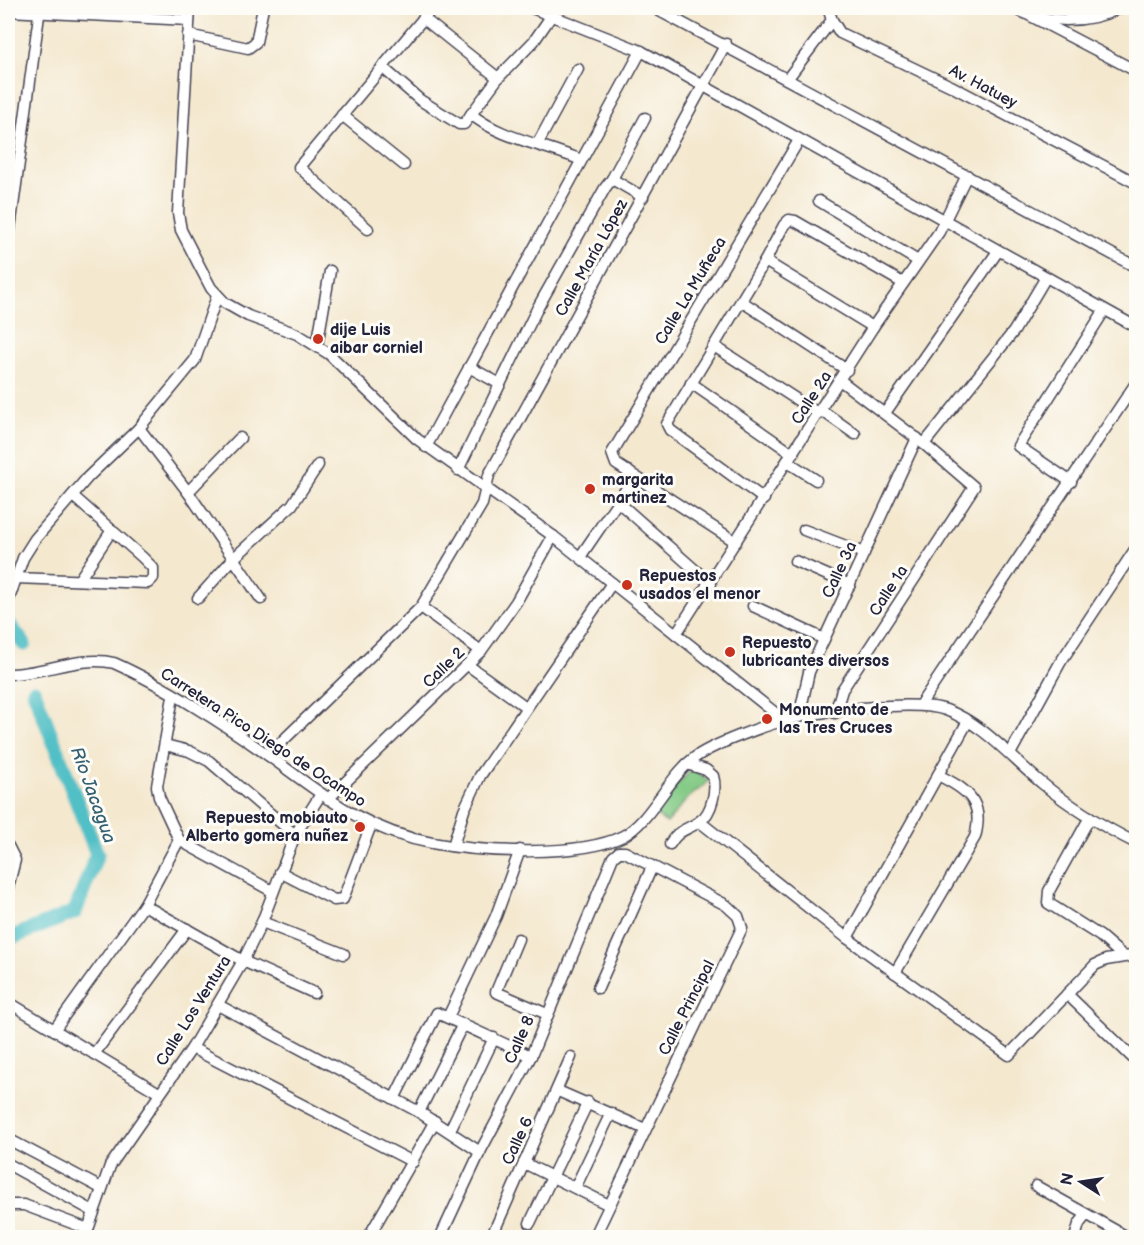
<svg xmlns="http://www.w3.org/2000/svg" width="1144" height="1245" font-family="'Balsamiq Sans',sans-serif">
<rect width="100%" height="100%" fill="#fdfcf7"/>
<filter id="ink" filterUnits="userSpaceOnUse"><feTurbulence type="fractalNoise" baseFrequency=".0167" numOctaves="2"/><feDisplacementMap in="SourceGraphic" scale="12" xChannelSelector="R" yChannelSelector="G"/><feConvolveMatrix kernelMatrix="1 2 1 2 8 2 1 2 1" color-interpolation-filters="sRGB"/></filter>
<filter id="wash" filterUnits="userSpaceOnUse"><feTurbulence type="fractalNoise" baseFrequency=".008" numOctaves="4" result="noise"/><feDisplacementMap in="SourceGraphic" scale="24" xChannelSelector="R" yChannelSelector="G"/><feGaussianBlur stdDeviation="1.35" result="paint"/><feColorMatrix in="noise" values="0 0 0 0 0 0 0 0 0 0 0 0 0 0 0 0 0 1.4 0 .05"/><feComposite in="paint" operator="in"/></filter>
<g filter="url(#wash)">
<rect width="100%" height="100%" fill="#f4e8cf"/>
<g fill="#83ca85" stroke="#527660" stroke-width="1.5">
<polygon points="1026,8 1105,8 1063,15"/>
<polygon points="693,769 709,781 687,799 667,823 654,814 674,787"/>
</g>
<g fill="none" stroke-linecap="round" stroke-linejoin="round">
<g stroke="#51bfc6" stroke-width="15">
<polyline points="8,623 24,644"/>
<polyline points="8,939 75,912 97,854 34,691"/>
</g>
</g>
</g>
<g filter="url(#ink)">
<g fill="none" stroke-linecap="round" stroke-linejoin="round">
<g stroke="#424051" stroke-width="13">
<g id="minor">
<polyline points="190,8 178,213 181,230 199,265 211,288 225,303 248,316 297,334 329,354 417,439 553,536 784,720"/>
<polyline points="532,8 641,51 1136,327"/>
<polyline points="654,8 1136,267"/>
<polyline points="828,8 832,20 840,33 951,86 1136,183"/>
<path d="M1013,8C1045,24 1088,24 1120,8"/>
<polyline points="8,11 189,20"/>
<polyline points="1025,13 1136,71"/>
<polyline points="423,18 498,78 534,41 552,15"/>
<polyline points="188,35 248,48 256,42 263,8"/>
<polyline points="382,67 420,100 459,124 464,124 498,78"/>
<polyline points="788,78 832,20"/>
<path d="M471,114C499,138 546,145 581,160"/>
<polyline points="342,115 404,165"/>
<polyline points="538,143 578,69"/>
<polyline points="612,179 645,118"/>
<polyline points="819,201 918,261"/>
<polyline points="368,229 299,167 432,8"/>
<polyline points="8,243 40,8"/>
<polyline points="765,261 873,327"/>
<polyline points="741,301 847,370"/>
<polyline points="317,346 330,271"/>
<polyline points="714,346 819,414"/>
<polyline points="469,367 500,384"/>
<polyline points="691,383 793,454"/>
<polyline points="821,410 855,434"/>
<polyline points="885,413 998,251"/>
<polyline points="139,428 188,492 261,599"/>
<polyline points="924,444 1014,331 1046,277"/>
<polyline points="426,447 641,51"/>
<polyline points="788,462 816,480"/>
<polyline points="458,470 537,309 605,188 612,179 643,197"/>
<polyline points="1071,482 1018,446 1104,311"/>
<polyline points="188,492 240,438"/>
<polyline points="764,499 670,430 667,424 765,261 784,225 789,220 795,221 903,283"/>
<polyline points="617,501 711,584"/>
<polyline points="804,530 864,553"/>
<polyline points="736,542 616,464 612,453 799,140"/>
<polyline points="580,557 629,485 628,471"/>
<polyline points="795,561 850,585"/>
<polyline points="15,578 148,583 153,578 153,568 142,557 73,496"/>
<polyline points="79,580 112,530"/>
<polyline points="198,598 233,559 292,505 318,465"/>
<polyline points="8,602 23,558 35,539 88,477 139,428 195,360 217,296"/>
<polyline points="753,606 824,639"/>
<polyline points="421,607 481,651"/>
<polyline points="676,634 873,327 939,232 967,175"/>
<polyline points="469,666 526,707"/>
<path d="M8,674C43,674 80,655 114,663C163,685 226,725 269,756C323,795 365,831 432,843C480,852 579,858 623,836C650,822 667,779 693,759C710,745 768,724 790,719C823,711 915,699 946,710C984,724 1012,759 1043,784C1071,807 1104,827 1136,843"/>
<polyline points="173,697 157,786 159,797 179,840 272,891"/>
<polyline points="920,705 1136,383"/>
<polyline points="835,713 842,690 974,487 924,444 841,381"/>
<polyline points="799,717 809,672 917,438"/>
<polyline points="165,745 189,751 209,761 295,835"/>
<polyline points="1010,754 1060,663 1136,548"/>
<polyline points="268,755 421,607 482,504 489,475 726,44"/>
<polyline points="328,799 481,651 516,602 553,536"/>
<polyline points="1090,817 1049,891 1048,903 1100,936 1123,956"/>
<polyline points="700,822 847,938 1009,1055 1095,965 1106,960 1136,955"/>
<path d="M670,844C678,829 688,830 700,821C712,813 717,789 713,776L706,770L687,764"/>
<polyline points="8,846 15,860 8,887"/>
<polyline points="453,846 464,810 480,776 612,583"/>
<polyline points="280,872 334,900 343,899 371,825"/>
<polyline points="144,905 243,961 314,993"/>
<polyline points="262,922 344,954"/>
<polyline points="847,938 968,721"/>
<polyline points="518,939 496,992 547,1014"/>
<path d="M895,973L975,837C985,801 966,789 938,775"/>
<polyline points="598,988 652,867"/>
<polyline points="1067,994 1136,1061"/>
<polyline points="8,1002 159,1093"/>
<polyline points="218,1005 419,1112 480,1152"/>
<polyline points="448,1017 496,916 520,850"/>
<polyline points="54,1030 144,905 179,840"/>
<polyline points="192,1048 413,1162"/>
<polyline points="94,1054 187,929"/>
<polyline points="558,1091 645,1129"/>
<polyline points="394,1099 437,1013 531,1056"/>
<polyline points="419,1112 463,1024"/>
<polyline points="450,1130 494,1038"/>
<polyline points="8,1139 101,1188"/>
<polyline points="524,1163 609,1205"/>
<polyline points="8,1164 93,1211"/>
<polyline points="1036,1186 1129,1238"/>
<polyline points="575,1188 611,1113"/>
<polyline points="8,1205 24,1205 88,1229"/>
<polyline points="530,1223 588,1102"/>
<polyline points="85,1238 110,1166 192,1048 243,961 262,922 295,835 321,794"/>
<polyline points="368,1238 435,1121"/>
<polyline points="440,1238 480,1152 531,1056 613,857 619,852"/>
<polyline points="491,1238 571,1057"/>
<polyline points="594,1238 742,928 738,916 726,905 625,852 619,852"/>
<polyline points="1075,1238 1079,1224 1086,1215"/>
</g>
</g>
<use href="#minor" stroke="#fff" stroke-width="10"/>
</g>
</g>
<g fill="#c8321e" stroke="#fdfcf7" stroke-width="2">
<circle cx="318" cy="339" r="6"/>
<circle cx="590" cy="489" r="6"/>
<circle cx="627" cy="585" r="6"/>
<circle cx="730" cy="652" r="6"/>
<circle cx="767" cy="719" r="6"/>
<circle cx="360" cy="827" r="6"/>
</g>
<g text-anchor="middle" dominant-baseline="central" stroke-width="6" stroke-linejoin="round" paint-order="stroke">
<g font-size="16" fill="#22223b" stroke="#fdfcf7">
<text transform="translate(983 87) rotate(28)">Av. Hatuey</text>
<text transform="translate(592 258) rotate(-61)">Calle María López</text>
<text transform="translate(691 291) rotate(-59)">Calle La Muñeca</text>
<text transform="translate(812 398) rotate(-57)">Calle 2a</text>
<text transform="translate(840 570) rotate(-65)">Calle 3a</text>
<text transform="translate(889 591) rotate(-57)">Calle 1a</text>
<text transform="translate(444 668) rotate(-44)">Calle 2</text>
<text transform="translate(263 738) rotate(33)">Carretera Pico Diego de Ocampo</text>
<text transform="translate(687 1008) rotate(-63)">Calle Principal</text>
<text transform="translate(194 1011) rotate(-58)">Calle Los Ventura</text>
<text transform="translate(520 1040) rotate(-66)">Calle 8</text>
<text transform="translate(518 1141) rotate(-65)">Calle 6</text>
</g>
<g font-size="16" font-weight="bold" fill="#22223b" stroke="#fdfcf7" text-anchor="start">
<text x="330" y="330">dije Luis<tspan x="330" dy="18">aibar corniel</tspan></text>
<text x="602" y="480">margarita<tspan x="602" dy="18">martinez</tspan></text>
<text x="639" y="576">Repuestos<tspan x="639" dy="18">usados el menor</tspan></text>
<text x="742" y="643">Repuesto<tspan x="742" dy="18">lubricantes diversos</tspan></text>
<text x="779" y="710">Monumento de<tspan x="779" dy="18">las Tres Cruces</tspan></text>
<text x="348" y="818" text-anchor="end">Repuesto mobiauto<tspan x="348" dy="18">Alberto gomera nuñez</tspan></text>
</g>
<g font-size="18" font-style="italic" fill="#356173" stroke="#fdfcf7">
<text transform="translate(93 795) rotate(70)">Río Jacagua</text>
</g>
</g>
<rect width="1144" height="1245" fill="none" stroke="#fdfcf7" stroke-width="30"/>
<g transform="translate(1081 1182) rotate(282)" stroke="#fdfcf7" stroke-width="4.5" paint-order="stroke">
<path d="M0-4.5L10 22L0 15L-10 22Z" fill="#22223b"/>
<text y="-9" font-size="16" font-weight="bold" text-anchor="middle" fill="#22223b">N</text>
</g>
</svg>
